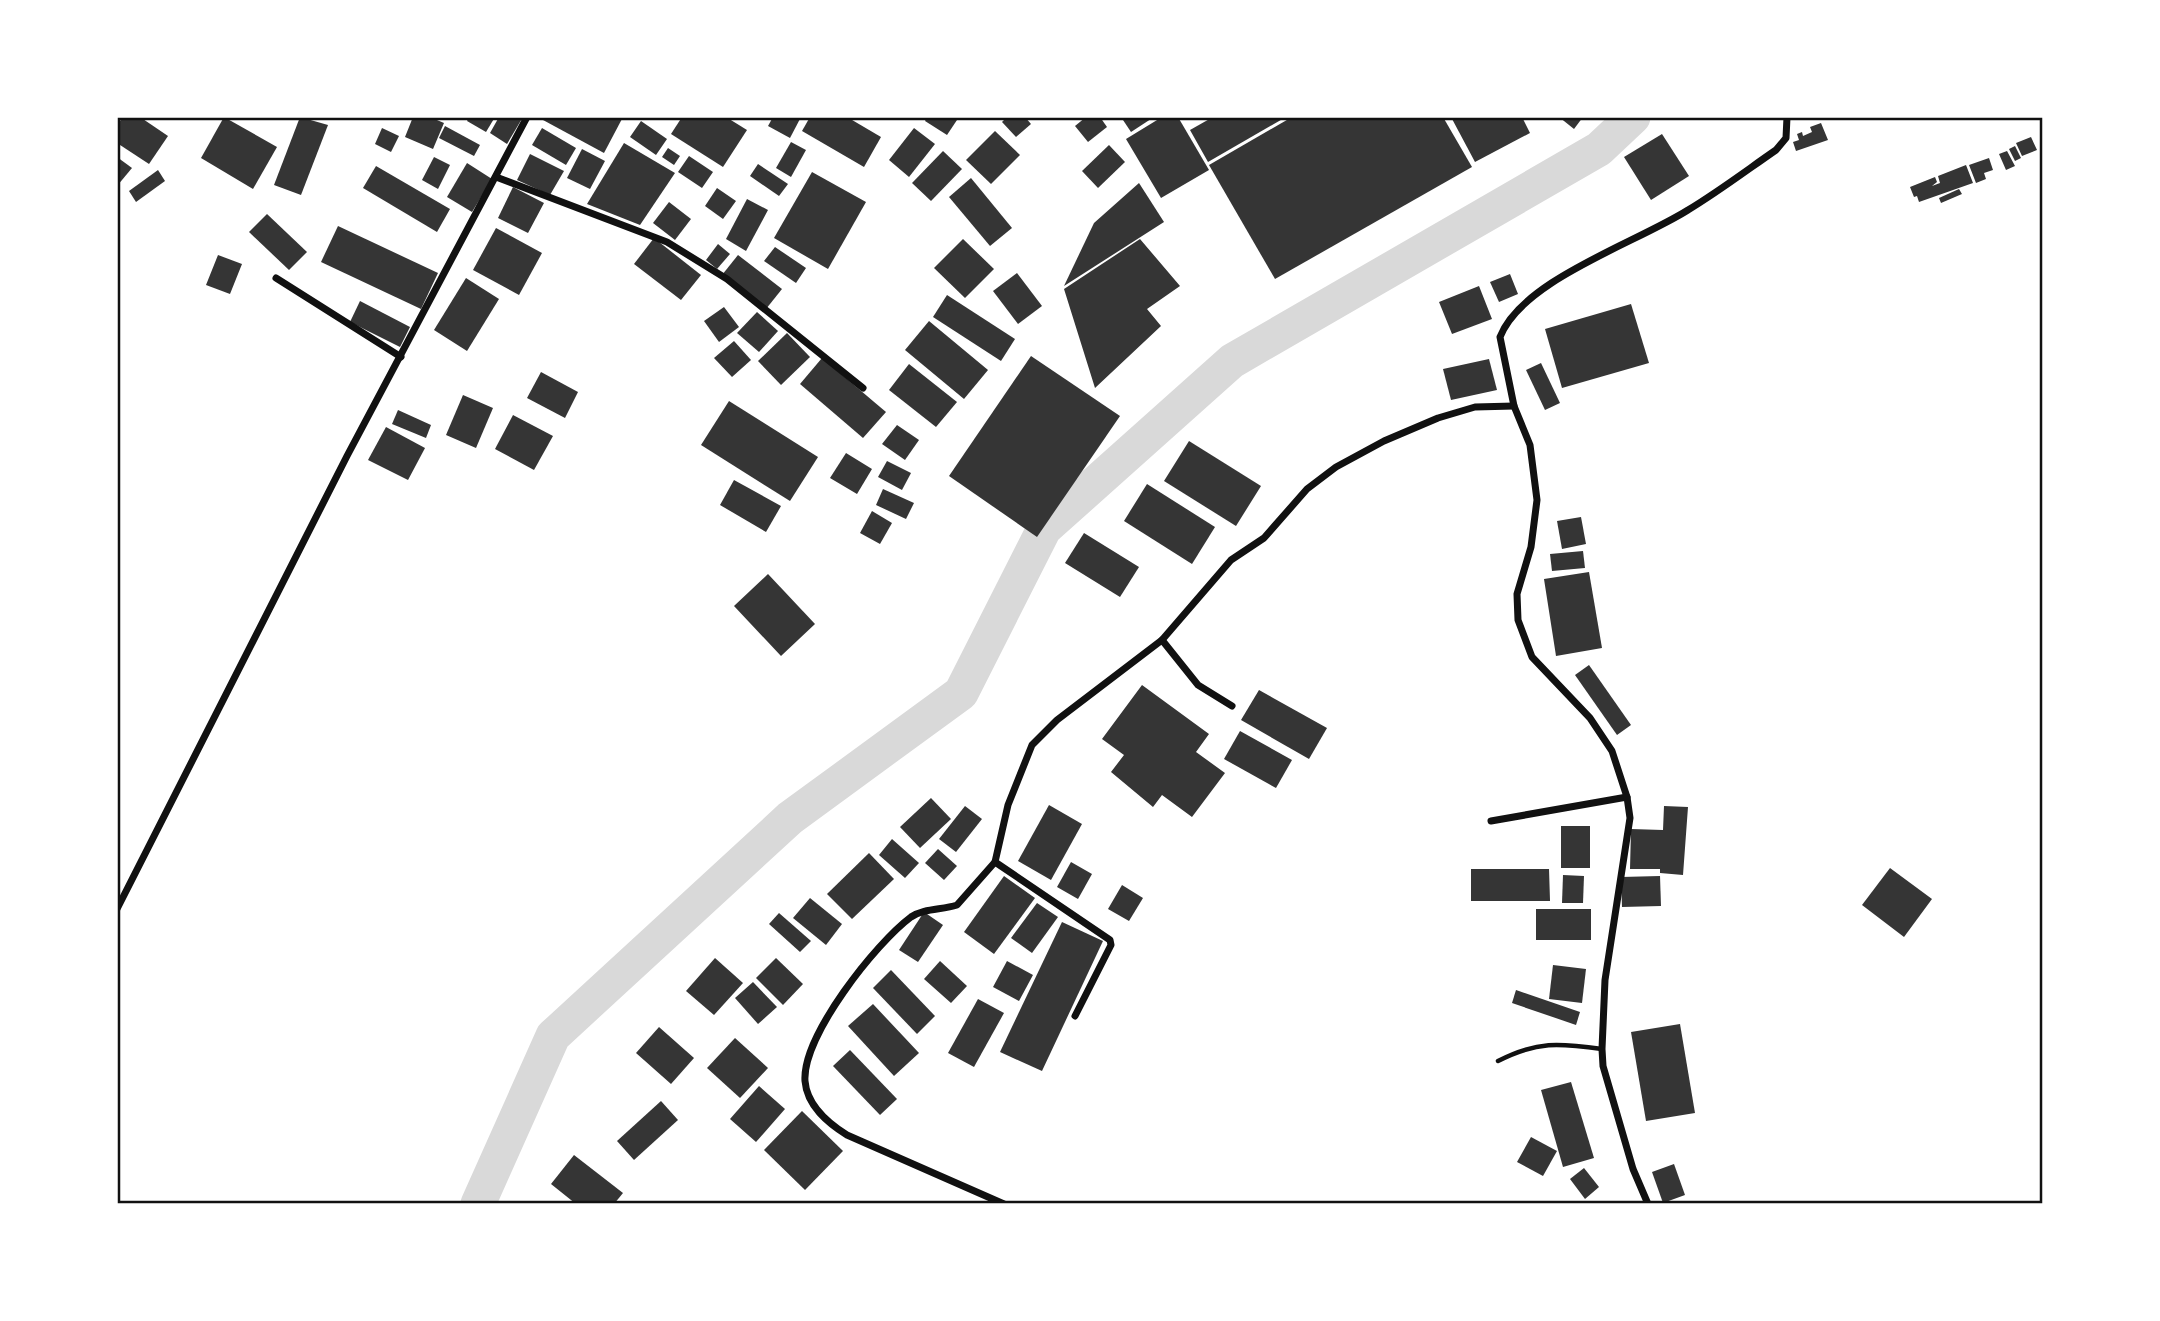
<svg xmlns="http://www.w3.org/2000/svg" width="2160" height="1321" font-family="Figtree,sans-serif">
<rect width="100%" height="100%" fill="#fff"/>
<g fill="none" stroke-linecap="round" stroke-linejoin="round">
<polyline stroke="#d9d9d9" stroke-width="35" points="478,1204 553,1036 790,818 961,693 1044,529 1232,361 1599,149 1633,117"/>
</g>
<g fill="#353535">
<polygon points="123,117 140,117 168,136 149,164 117,143 117,125"/>
<polygon points="224,117 277,147 253,189 201,158"/>
<polygon points="300,117 328,125 301,195 274,185"/>
<polygon points="413,117 430,117 444,123 433,149 405,137"/>
<polygon points="469,117 495,117 486,132 467,121"/>
<polygon points="499,117 523,117 507,144 490,133"/>
<polygon points="544,117 623,117 604,153 543,120"/>
<polygon points="682,117 726,117 747,130 723,167 671,134"/>
<polygon points="773,117 801,117 790,138 768,126"/>
<polygon points="810,117 847,117 881,137 864,167 802,131"/>
<polygon points="927,117 959,117 947,135 925,121"/>
<polygon points="1007,117 1025,117 1031,124 1016,137 1002,122"/>
<polygon points="1086,117 1100,117 1107,127 1088,142 1075,126"/>
<polygon points="1121,117 1154,117 1131,132"/>
<polygon points="1162,117 1178,117 1209,170 1161,198 1126,139"/>
<polygon points="1213,117 1286,117 1208,162 1190,130"/>
<polygon points="1292,117 1443,117 1472,167 1275,279 1209,165"/>
<polygon points="1451,117 1522,117 1530,133 1475,162"/>
<polygon points="1559,117 1583,117 1574,129"/>
<polygon points="641,121 667,139 656,155 630,137"/>
<polygon points="1821,123 1828,140 1796,151 1793,142 1799,140 1797,134 1802,132 1803,136 1812,132 1810,127"/>
<polygon points="445,126 480,145 474,156 439,138"/>
<polygon points="382,128 399,136 391,152 375,144"/>
<polygon points="542,128 576,148 566,165 532,145"/>
<polygon points="914,128 935,144 909,177 889,160"/>
<polygon points="995,131 1020,155 991,184 966,160"/>
<polygon points="1662,134 1689,176 1651,200 1624,157"/>
<polygon points="2031,137 2037,150 2022,156 2016,143"/>
<polygon points="791,142 806,150 791,177 776,168"/>
<polygon points="624,143 675,173 640,225 587,204"/>
<polygon points="1109,145 1125,162 1098,188 1082,171"/>
<polygon points="2015,146 2021,158 2015,161 2009,149"/>
<polygon points="668,148 680,156 674,165 662,157"/>
<polygon points="582,149 605,161 590,189 567,178"/>
<polygon points="943,151 962,169 931,201 912,183"/>
<polygon points="2007,151 2015,166 2006,170 1999,154"/>
<polygon points="530,154 564,171 550,195 517,180"/>
<polygon points="689,156 713,172 702,188 678,172"/>
<polygon points="117,157 132,168 117,186"/>
<polygon points="434,157 450,165 438,189 422,180"/>
<polygon points="1989,158 1993,170 1984,173 1986,179 1976,183 1969,165"/>
<polygon points="467,163 492,179 472,212 447,197"/>
<polygon points="758,164 788,184 779,196 750,176"/>
<polygon points="1966,165 1973,183 1919,202 1917,196 1914,197 1910,187 1935,177 1937,182 1932,186 1940,183 1938,176"/>
<polygon points="376,166 450,209 437,232 363,188"/>
<polygon points="158,170 165,181 136,202 129,191"/>
<polygon points="812,172 866,202 828,269 774,238"/>
<polygon points="971,178 1012,228 990,246 949,197"/>
<polygon points="1139,183 1164,222 1064,286 1094,223"/>
<polygon points="513,187 544,203 528,233 498,218"/>
<polygon points="717,188 736,201 723,219 705,206"/>
<polygon points="1959,189 1962,194 1941,203 1939,198"/>
<polygon points="747,199 768,210 746,251 726,239"/>
<polygon points="669,202 691,219 675,240 653,223"/>
<polygon points="267,214 307,252 289,270 249,232"/>
<polygon points="338,226 438,273 421,309 321,262"/>
<polygon points="496,228 542,253 519,295 473,270"/>
<polygon points="654,238 701,275 681,300 634,264"/>
<polygon points="963,239 994,269 965,298 934,268"/>
<polygon points="1140,239 1180,286 1147,309 1161,326 1095,388 1064,289"/>
<polygon points="718,244 730,254 717,269 706,260"/>
<polygon points="775,247 806,268 796,283 764,261"/>
<polygon points="218,255 242,264 230,294 206,285"/>
<polygon points="738,255 782,289 766,309 722,275"/>
<polygon points="1017,273 1042,306 1018,324 993,291"/>
<polygon points="1510,274 1518,294 1499,302 1490,282"/>
<polygon points="466,278 499,299 467,351 434,330"/>
<polygon points="1479,286 1492,319 1452,334 1439,302"/>
<polygon points="947,295 1015,339 1001,361 933,317"/>
<polygon points="360,301 410,327 400,347 350,322"/>
<polygon points="1631,304 1649,363 1562,388 1545,329"/>
<polygon points="724,307 739,327 719,342 704,321"/>
<polygon points="757,312 778,331 759,352 737,333"/>
<polygon points="929,321 988,370 964,399 905,350"/>
<polygon points="787,333 810,357 781,385 758,361"/>
<polygon points="734,341 751,360 732,377 714,358"/>
<polygon points="1031,356 1120,416 1037,537 949,476"/>
<polygon points="822,358 886,412 863,438 800,384"/>
<polygon points="1489,359 1497,390 1451,400 1443,369"/>
<polygon points="1541,363 1560,403 1545,410 1526,370"/>
<polygon points="909,364 957,402 936,427 889,390"/>
<polygon points="541,372 578,392 565,418 527,398"/>
<polygon points="463,395 493,408 476,448 446,435"/>
<polygon points="729,401 818,457 790,501 701,445"/>
<polygon points="398,410 431,425 426,438 392,424"/>
<polygon points="513,415 553,436 534,470 495,449"/>
<polygon points="897,425 919,440 905,460 882,444"/>
<polygon points="386,427 425,448 408,480 368,460"/>
<polygon points="1189,441 1261,486 1236,526 1164,481"/>
<polygon points="846,453 872,469 857,494 830,478"/>
<polygon points="887,461 911,473 902,490 878,477"/>
<polygon points="734,480 781,506 766,532 720,505"/>
<polygon points="1147,484 1215,527 1192,564 1124,521"/>
<polygon points="883,489 914,503 906,519 876,505"/>
<polygon points="872,511 892,523 880,544 860,533"/>
<polygon points="1581,517 1586,544 1562,549 1557,521"/>
<polygon points="1084,533 1139,567 1120,597 1065,563"/>
<polygon points="1583,551 1585,568 1552,571 1550,554"/>
<polygon points="1589,572 1602,648 1556,656 1544,579"/>
<polygon points="768,574 815,624 781,656 734,606"/>
<polygon points="1589,665 1631,725 1617,735 1575,675"/>
<polygon points="1142,685 1209,734 1196,752 1225,773 1192,817 1162,795 1153,807 1111,772 1124,755 1102,739"/>
<polygon points="1259,690 1327,728 1309,759 1241,720"/>
<polygon points="1240,731 1292,760 1276,788 1224,759"/>
<polygon points="931,798 951,819 920,848 900,827"/>
<polygon points="1049,805 1082,824 1051,880 1018,861"/>
<polygon points="965,806 982,819 956,852 939,839"/>
<polygon points="1664,806 1688,807 1683,875 1660,873 1660,869 1630,869 1631,829 1663,830"/>
<rect x="1561" y="826" width="29" height="42"/>
<polygon points="892,839 919,863 905,878 879,855"/>
<polygon points="938,849 957,866 944,880 925,863"/>
<polygon points="869,853 894,879 852,919 827,894"/>
<polygon points="1071,862 1092,874 1078,899 1057,887"/>
<polygon points="1890,868 1932,899 1904,937 1862,905"/>
<polygon points="1471,869 1549,869 1550,901 1471,901"/>
<polygon points="1563,875 1584,876 1583,903 1562,903"/>
<polygon points="1004,876 1035,898 994,954 964,932"/>
<polygon points="1660,876 1661,906 1622,907 1621,877"/>
<polygon points="1122,885 1143,898 1129,921 1108,909"/>
<polygon points="810,898 842,924 826,945 793,918"/>
<polygon points="1037,903 1058,917 1032,953 1011,938"/>
<rect x="1536" y="909" width="55" height="31"/>
<polygon points="924,912 943,925 918,962 899,950"/>
<polygon points="779,913 811,941 800,952 769,924"/>
<polygon points="1062,922 1103,941 1042,1071 1000,1052"/>
<polygon points="715,958 743,983 714,1015 686,991"/>
<polygon points="776,958 803,984 783,1005 756,978"/>
<polygon points="940,961 967,986 951,1003 924,979"/>
<polygon points="1007,961 1033,975 1019,1001 993,987"/>
<polygon points="1553,965 1586,969 1582,1003 1549,999"/>
<polygon points="891,970 935,1016 917,1034 873,988"/>
<polygon points="753,982 777,1007 758,1024 735,998"/>
<polygon points="1516,990 1580,1012 1576,1025 1512,1003"/>
<polygon points="978,999 1004,1013 974,1067 948,1053"/>
<polygon points="873,1004 919,1053 894,1076 848,1026"/>
<polygon points="1680,1024 1695,1113 1646,1121 1631,1032"/>
<polygon points="659,1027 694,1058 671,1084 636,1053"/>
<polygon points="735,1038 768,1068 740,1098 707,1068"/>
<polygon points="850,1050 897,1099 880,1115 833,1066"/>
<polygon points="1571,1082 1594,1158 1563,1167 1541,1090"/>
<polygon points="759,1086 785,1109 756,1142 730,1119"/>
<polygon points="661,1101 678,1120 634,1160 617,1141"/>
<polygon points="802,1111 843,1151 805,1190 764,1150"/>
<polygon points="1531,1137 1557,1151 1543,1176 1517,1162"/>
<polygon points="574,1155 623,1193 614,1204 576,1204 551,1184"/>
<polygon points="1674,1164 1685,1195 1663,1203 1652,1172"/>
<polygon points="1584,1168 1599,1187 1585,1199 1570,1179"/>
</g>
<g fill="none" stroke-linecap="round" stroke-linejoin="round">
<path stroke="#111" stroke-width="4.5" d="M1498,1061C1537,1041 1559,1043 1602,1049"/>
<g stroke="#111" stroke-width="7">
<polyline points="496,177 667,242 727,279 863,388"/>
<polyline points="276,278 401,357"/>
<polyline points="1162,640 1198,685 1232,706"/>
<polyline points="1491,821 1627,797"/>
<polyline points="995,862 1110,940 1111,945 1075,1016"/>
<polyline points="117,909 347,456 527,117"/>
<path d="M1004,1204L847,1135C828,1123 807,1106 805,1081C802,1036 876,943 911,917C924,908 942,910 957,905L995,862L1008,805L1032,745L1057,720L1162,640L1231,560L1264,538L1307,489L1336,467L1384,441L1438,418L1475,407L1514,406"/>
<path d="M1648,1204L1633,1169L1603,1066L1602,1049L1605,980L1630,818L1627,797L1612,751L1590,718L1532,657L1518,620L1517,594L1531,547L1537,500L1530,445L1514,406L1500,337C1522,280 1636,243 1688,210C1718,192 1747,170 1776,150L1786,138L1787,117"/>
</g>
</g>
<rect width="2160" height="1321" fill="none" stroke="#ffffff" stroke-width="238"/>
<rect x="119" y="119" width="1922" height="1083" fill="none" stroke="#111" stroke-width="2.5"/>
</svg>
